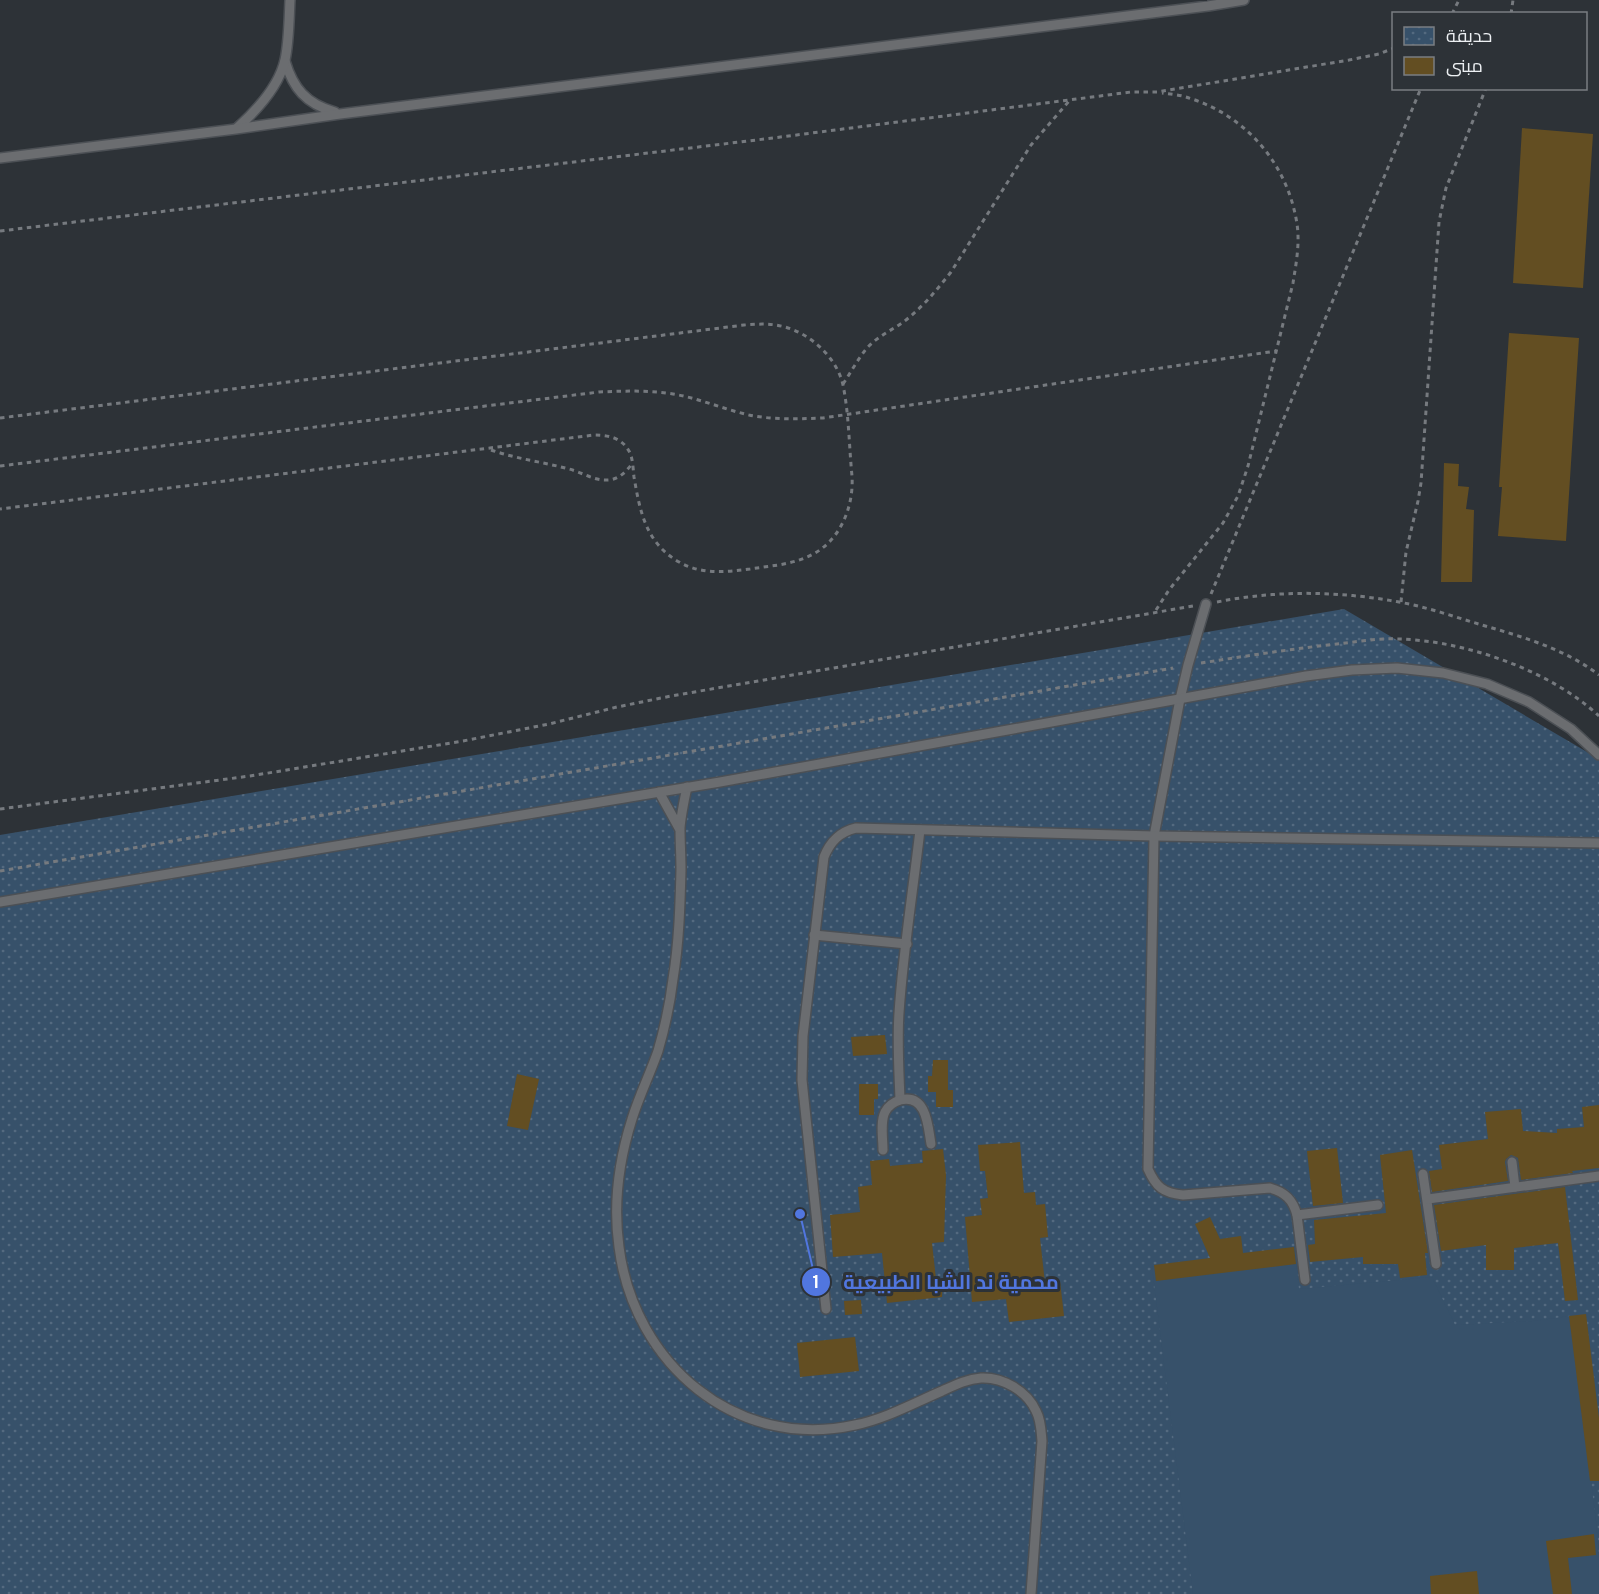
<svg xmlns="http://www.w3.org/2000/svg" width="1599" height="1594" font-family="Overpass,Cairo,sans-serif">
<defs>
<pattern id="park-dots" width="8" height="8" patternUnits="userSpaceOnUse" patternTransform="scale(1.5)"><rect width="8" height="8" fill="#37516a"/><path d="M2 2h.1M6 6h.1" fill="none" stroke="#546a80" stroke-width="1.8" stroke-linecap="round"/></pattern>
</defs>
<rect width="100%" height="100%" fill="#2d3237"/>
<polygon fill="url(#park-dots)" points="1344,609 1599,759 1599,1594 0,1594 0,835"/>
<polygon fill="#37516a" points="1295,1251 1299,1289 1432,1277 1455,1325 1533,1321 1570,1316 1596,1521 1599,1555 1599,1594 1193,1594 1152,1267"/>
<g fill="#634e22">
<polygon points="1522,128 1593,134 1583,288 1513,283"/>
<polygon points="1509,333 1579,338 1566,541 1498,536 1502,487 1499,487"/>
<polygon points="1444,463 1459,464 1458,486 1469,487 1466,509 1474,510 1472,582 1441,582"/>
<polygon points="885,1035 887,1054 853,1056 851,1037"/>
<polygon points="933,1060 948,1060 948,1090 953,1090 953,1107 936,1107 936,1092 928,1092 928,1076 932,1076"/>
<polygon points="517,1074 539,1079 528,1130 507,1126"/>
<polygon points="859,1084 878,1084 878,1099 874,1099 874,1115 859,1115"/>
<polygon points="1599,1105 1599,1168 1572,1171 1573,1173 1521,1180 1518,1158 1514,1156 1511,1155 1506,1159 1505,1162 1508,1181 1432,1192 1429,1171 1442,1169 1439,1145 1488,1139 1485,1112 1521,1109 1523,1131 1557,1133 1557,1129 1584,1127 1582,1107"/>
<polygon points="1020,1142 1024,1193 1035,1192 1036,1205 1045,1204 1048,1237 1040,1238 1045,1283 1060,1281 1064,1316 1009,1322 1006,1299 972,1302 965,1217 982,1215 980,1199 988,1198 985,1171 980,1171 978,1145"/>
<polygon points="1337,1148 1343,1203 1313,1206 1307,1151"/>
<polygon points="943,1149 946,1175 944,1242 932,1243 936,1279 943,1279 942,1297 887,1303 882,1253 833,1257 830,1215 860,1212 858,1187 872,1185 870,1161 889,1159 890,1166 923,1163 922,1151"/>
<polygon points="1412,1150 1428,1253 1425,1253 1427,1275 1400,1278 1398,1264 1363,1264 1363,1257 1310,1262 1308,1245 1315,1244 1314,1220 1386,1213 1380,1155"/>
<polygon points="1565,1187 1578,1300 1565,1301 1558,1243 1514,1248 1514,1270 1486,1270 1486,1245 1441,1251 1434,1205"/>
<polygon points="1210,1217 1220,1239 1241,1236 1243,1253 1294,1247 1296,1264 1156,1281 1154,1265 1210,1258 1195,1224"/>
<polygon points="861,1300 862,1314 845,1315 844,1301"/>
<polygon points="1586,1314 1599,1418 1599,1481 1590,1481 1569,1316"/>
<polygon points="855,1337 859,1371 800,1377 797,1343"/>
<polygon points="1594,1534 1596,1555 1568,1558 1572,1594 1553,1594 1546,1541"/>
<polygon points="1477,1571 1479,1594 1431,1594 1430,1576"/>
</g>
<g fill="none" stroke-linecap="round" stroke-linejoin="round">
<g stroke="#4c5055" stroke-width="12">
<g id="lane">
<path d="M285,61C293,88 306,104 335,112"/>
<path d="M237,128C256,111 279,86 285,60C289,42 289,19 290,0"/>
<polyline points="0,158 236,129 340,114 1208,6 1244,0"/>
<path d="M1206,604L1188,665L1180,699L1154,836L1148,1169C1156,1187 1163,1193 1183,1195L1270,1188C1285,1192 1293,1200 1297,1215L1305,1280"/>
<path d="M687,787C684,801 681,815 680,828C680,842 681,856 681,870C680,906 679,943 673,979C670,1003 665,1027 658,1051C650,1074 639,1096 632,1119C619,1160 613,1204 619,1247C634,1364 736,1451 855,1425C885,1419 914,1403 942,1391C955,1385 967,1379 981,1378C1003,1377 1027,1391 1036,1411C1041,1420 1041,1431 1042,1441L1031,1594"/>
<polyline points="659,792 679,828"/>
<polyline points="0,902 720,782 1306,676 1352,670 1397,668 1443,673 1487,684 1529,702 1571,729 1599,755"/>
<polyline points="814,935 907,944"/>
<path d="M900,1100C899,1071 897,1042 899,1013C903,952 913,891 920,830"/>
<path d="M883,1150C883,1139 880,1122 885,1112C888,1106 894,1102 900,1100C927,1093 928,1127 931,1144"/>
<polyline points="1512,1162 1515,1187"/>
<polyline points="1423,1174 1436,1264"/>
<polyline points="1428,1199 1599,1176"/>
<polyline points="1297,1215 1378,1205"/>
<path d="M826,1309L802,1080L803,1036L824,857C830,842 839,832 856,828L1154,836L1599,843"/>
</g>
</g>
<g stroke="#767a7f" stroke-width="3" stroke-dasharray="4.5 4.5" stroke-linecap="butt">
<polyline points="1452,14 1459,0"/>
<polyline points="1511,14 1513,0"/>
<polyline points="0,231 773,138 1131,92 1157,92 1349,60 1379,54 1394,48"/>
<path d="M843,384C851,372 858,359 867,348C877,337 890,331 902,323C921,309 936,291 951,272L1031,145L1070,100"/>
<path d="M0,418L744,325C758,324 771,323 785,327C811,334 837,358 843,385C849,414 849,446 852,476C854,508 839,544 807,557C789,565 769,566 750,569C725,572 702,575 679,562C646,543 640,512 634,477C633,469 633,458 629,451C621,437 607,435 594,435L0,509"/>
<path d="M491,450C517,459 543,462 569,469C581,472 593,480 605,480C617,481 625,473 632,464"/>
<path d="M0,466L599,392C624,391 648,390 673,394C698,398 723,409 749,415C773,420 798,419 823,418L1276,351"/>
<polyline points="1211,594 1421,88"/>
<path d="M1217,602C1277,590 1339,591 1399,602C1427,607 1455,617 1482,625C1523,637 1565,649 1599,675"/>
<polyline points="1401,602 1406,552 1418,501 1421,483 1439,222 1446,188 1486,88"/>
<path d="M1156,610L1169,590L1223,523L1238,496L1248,466L1293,283C1296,264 1300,244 1297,224C1288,165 1247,116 1189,98C1181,95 1171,94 1162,93"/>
<path d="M1201,663C1246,656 1291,649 1337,644C1356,642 1377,638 1397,639C1463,640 1550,670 1599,716"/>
<polyline points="0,809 250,776 463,741 549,724 617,707 671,696 1193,606"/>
<polyline points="0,871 1173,668"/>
</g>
<use href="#lane" stroke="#6b6d70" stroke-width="9"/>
</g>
<path fill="none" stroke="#5176df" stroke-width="2" d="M800 1214L816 1282"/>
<g fill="#5176df" stroke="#2d3237" stroke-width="2">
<circle cx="800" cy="1214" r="6"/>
<circle cx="816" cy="1282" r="15"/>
</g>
<g font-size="18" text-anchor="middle" font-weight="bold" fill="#fff">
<text x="816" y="1288">1</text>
</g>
<g font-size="20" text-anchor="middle" font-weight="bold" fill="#5176df" stroke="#2d3237" stroke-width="6" stroke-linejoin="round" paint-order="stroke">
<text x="951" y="1289">محمية ند الشبا الطبيعية</text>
</g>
<rect x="1392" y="12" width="195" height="78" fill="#2d3237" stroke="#7a7e82" stroke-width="1.5"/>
<rect x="1404" y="27" width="30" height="18" fill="url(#park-dots)" stroke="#7a7e82" stroke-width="1.5"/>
<text x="1446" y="42" font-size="18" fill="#edf0f3">حديقة</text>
<rect x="1404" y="57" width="30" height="18" fill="#634e22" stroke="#7a7e82" stroke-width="1.5"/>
<text x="1446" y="72" font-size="18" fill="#edf0f3">مبنى</text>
</svg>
